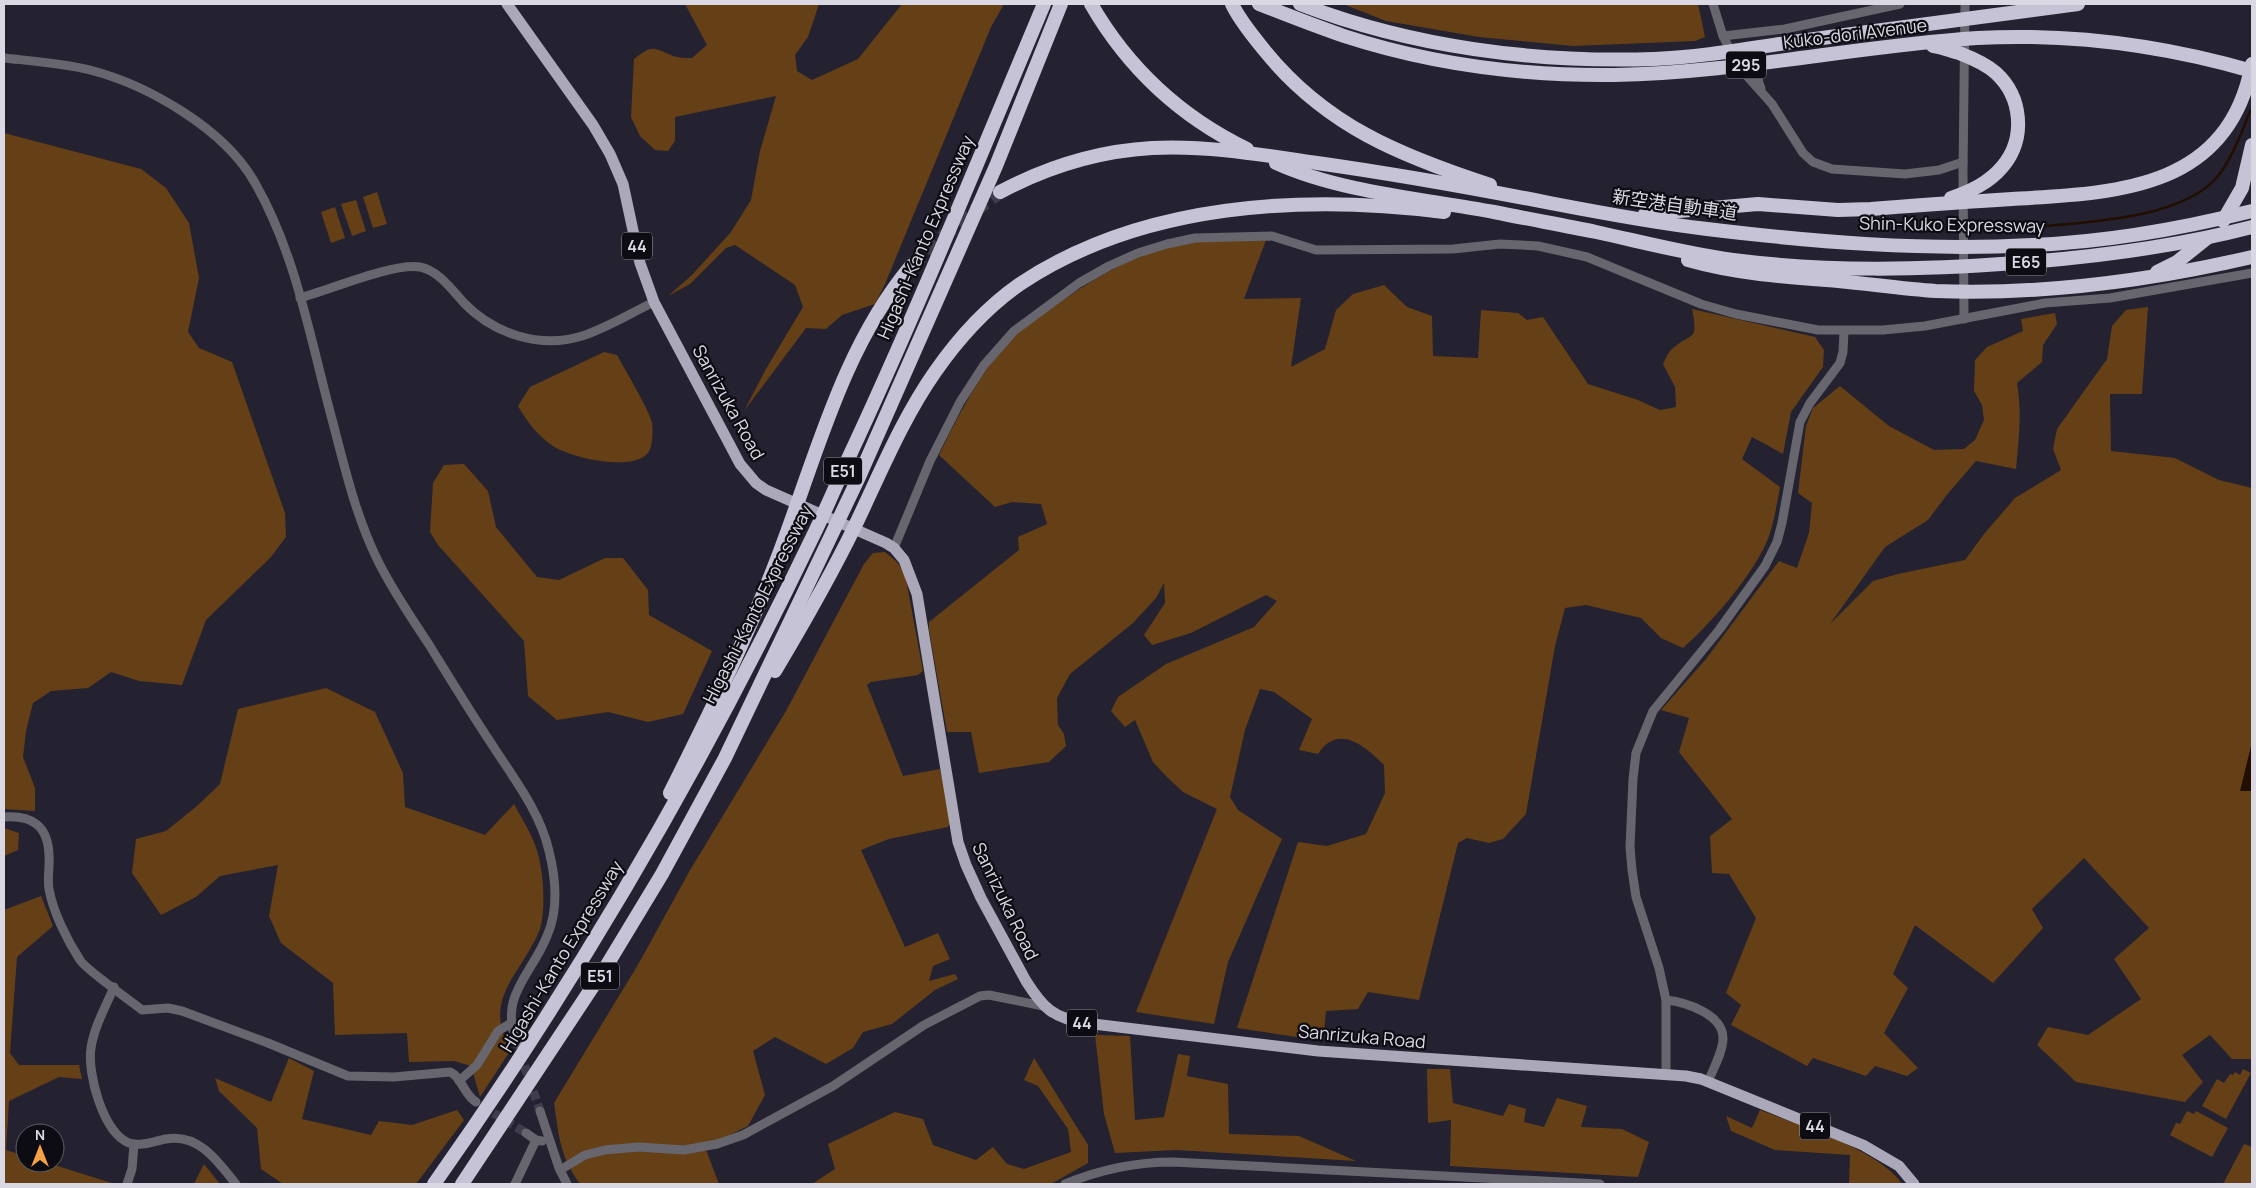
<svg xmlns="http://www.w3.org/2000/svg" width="2256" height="1188" font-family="Manrope,'Noto Sans JP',sans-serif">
<rect width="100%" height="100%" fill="#242130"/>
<g fill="#654016">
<path d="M685,4H819L808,37L795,55L797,71L812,80L858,59L902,4H1004L991,27L885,284L875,304L842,315L826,329L806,328L744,411L766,369L803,307L795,285L735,245L726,248L690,284L668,296L692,275L731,232L751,200L760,151L776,96L675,117V141L668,151L655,150L640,136L631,117L634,59C652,45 652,47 671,55C677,58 685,58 692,58L707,45Z"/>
<polygon points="1343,4 1698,4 1705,37 1695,41 1573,46 1479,37 1386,21"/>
<polygon points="4,133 141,169 166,188 189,223 199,278 188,332 199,348 232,362 285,513 286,537 271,557 206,620 182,685 139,681 111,672 88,688 51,691 33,703 26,731 23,757 35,788 35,811 4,809"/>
<polygon points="377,192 387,224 373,228 363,197"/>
<polygon points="356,200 366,231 352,236 341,204"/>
<polygon points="335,207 345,238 331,243 321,212"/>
<path d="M1266,240L1244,299L1301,298L1291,367L1325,349L1336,310L1353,294L1384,285L1407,307L1432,316L1433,356L1478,358L1481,310L1518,313L1527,320L1543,317L1588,384L1638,400L1660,410L1676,407L1675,387L1663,364C1665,360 1668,353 1671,350C1691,331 1699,344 1692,309L1815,337L1824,350L1823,367L1791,412L1783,454L1752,437L1742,459L1780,487C1776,508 1773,531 1763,550C1744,585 1713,621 1683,648L1661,638L1641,618L1586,605L1565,608L1555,646L1526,814L1503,839L1489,843L1467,838L1458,843L1419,1000L1368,992L1358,1009L1326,1011L1323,1041L1237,1028L1298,842L1327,846L1366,834L1385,793L1384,765C1365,746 1338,723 1318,754L1299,750L1312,719L1274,692L1260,689L1245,730L1230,797L1238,810L1282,839L1228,962L1214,1024L1136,1012L1217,809L1183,792L1167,777L1153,762L1135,720L1125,727L1111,711L1118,697L1166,664L1254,627L1277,601L1266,595L1191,633L1152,645L1144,635L1165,603L1164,583L1156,598L1133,623L1070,674L1057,698L1058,725L1064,734L1066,746L1049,762L979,773L971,732H947L929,630V622L1019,550L1018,537L1047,524L1041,504L1012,502L995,507L939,455C956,420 974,385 998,354C1013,335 1034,320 1053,307C1093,279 1133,254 1182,244C1209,239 1238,241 1266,240Z"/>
<path d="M2148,307L2142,394H2110L2111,451L2175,458L2219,480L2252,488V1059H2232L2210,1035L2182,1055L2203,1082L2185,1102L2076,1082L2037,1045L2048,1027L2088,1035L2141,999L2114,959L2149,928L2084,858L2032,909L2043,928L1993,983L1915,925L1893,974L1908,988L1884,1033L1918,1068L1907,1076L1875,1066L1866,1076L1813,1058L1807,1066L1731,1025L1741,1005L1726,993L1756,918L1729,874L1712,873L1710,836L1732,819L1679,752L1689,718L1661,710L1706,659L1779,561L1797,568L1809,533L1812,503L1798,493L1806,426L1813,408L1840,386L1889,426L1934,450L1964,449L1975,440L1984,420L1982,405L1974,391L1975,360L1987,347L2023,331L2021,319L2055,313L2057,324L2043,345L2042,362L2017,383C2022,412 2019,439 2016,469L1976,461L1946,496L1928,520L1885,547L1830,624L1873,581L1898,574L1965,560L1984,534L2015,498L2061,470L2053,449L2057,429L2107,359L2112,326L2126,310Z"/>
<path d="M604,352L617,355C624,368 650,411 652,423C653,430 653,447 648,453C632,472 571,458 553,446C538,436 527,422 518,406L530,387Z"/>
<polygon points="464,464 488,491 496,527 537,577 559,580 605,558 623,558 648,590 649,615 712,651 683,714 648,722 608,712 557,720 528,696 524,641 438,545 430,532 433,483 444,465"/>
<path d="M885,552L897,562L905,574L923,671L918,675L871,682L867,685L903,776L940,769L951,820L948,827L889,839L861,850L905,947L938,933L950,959L933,966L929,981L955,974L958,979L935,990L892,1024L863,1032L853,1048L826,1064L775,1037L753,1051L765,1095L748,1126L705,1147L719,1184H580C560,1156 559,1137 554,1103L639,963L689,872L786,711L864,564L873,553Z"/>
<path d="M326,688L375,712L403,773L405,807L485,835L514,804C521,817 530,831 535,845C543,865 546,903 541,925C539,935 531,947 526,956C503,992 490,1009 510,1051L480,1097L471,1066L454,1061L409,1062L407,1033L335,1035L333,983L281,943L269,916L278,865L220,876L196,897L161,915L132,873L136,839L166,831L197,806L220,784L238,709Z"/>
<polygon points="4,828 19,833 18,850 4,856"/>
<polygon points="41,896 53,926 17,957 10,1053 19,1065 79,1065 82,1079 59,1077 9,1101 6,1150 25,1156 25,1163 48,1163 115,1184 4,1184 4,910"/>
<polygon points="1095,1035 1130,1036 1135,1120 1164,1117 1178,1054 1190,1056 1187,1076 1228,1084 1229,1134 1299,1136 1356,1161 1176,1150 1115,1153 1104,1114"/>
<polygon points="289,1058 314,1071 302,1119 371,1135 379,1121 412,1125 457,1110 464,1120 416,1184 283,1184 261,1169 257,1128 219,1091 215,1078 271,1102"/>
<polygon points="1034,1058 1088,1145 1088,1163 1051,1184 812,1184 835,1169 828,1144 895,1112 923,1119 933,1145 976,1160 993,1147 1007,1164 1024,1169 1071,1152 1068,1129 1038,1086 1024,1080"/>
<polygon points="1427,1069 1450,1069 1453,1103 1503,1116 1509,1104 1526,1109 1524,1122 1544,1127 1557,1098 1587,1106 1581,1127 1622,1129 1649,1142 1638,1177 1450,1166 1451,1120 1428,1123"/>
<polygon points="2243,1069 2251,1073 2226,1119 2202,1106 2217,1079 2224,1083 2230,1074 2233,1075 2235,1072 2240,1075"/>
<path d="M1760,1110C1798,1125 1880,1150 1902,1184H1849L1850,1155L1775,1150L1731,1131L1726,1116L1752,1128Z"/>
<polygon points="2187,1111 2194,1114 2196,1111 2228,1128 2212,1157 2170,1135 2176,1123 2180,1124"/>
<polygon points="2244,1144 2252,1147 2252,1184 2223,1184"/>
<polygon points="204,1164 220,1184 194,1184"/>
</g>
<polygon fill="#220e00" points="2252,742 2252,791 2240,791"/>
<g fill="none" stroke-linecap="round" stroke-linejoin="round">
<path stroke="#220e00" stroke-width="2.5" d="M2035,227C2087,222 2183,219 2218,176C2231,160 2243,130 2250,111"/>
<g stroke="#3f3d4b" stroke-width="9" stroke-dasharray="9 4.5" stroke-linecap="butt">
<polyline points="520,1053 540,1111"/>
<polyline points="482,1106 526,1133"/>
</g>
<polyline stroke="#3f3d4b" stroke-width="14" stroke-dasharray="14 7" stroke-linecap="butt" points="911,266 963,219 1000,192"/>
<g stroke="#67666e" stroke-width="9">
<polyline points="1713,4 1723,36 1738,66 1772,104 1803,153 1813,162 1832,169 1905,174 1939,170 1963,162"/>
<polyline points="1723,36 1785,29 1900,4"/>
<path d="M4,58C32,61 62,63 90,70C148,85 225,129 255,183C297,256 311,343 333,423C345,469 356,516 377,559C391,588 410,616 428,643C449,677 469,710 491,743C512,776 540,811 549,851C556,879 559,909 547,936C531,976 498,996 517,1044"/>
<path d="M1761,88C1756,77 1757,72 1765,63"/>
<path d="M300,298C330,290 392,263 420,267C438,270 453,291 464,303C494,334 540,349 582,336C607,328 631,313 654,302"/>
<polyline points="1964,319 1963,171 1965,4"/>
<polyline points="894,548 930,461 960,402 984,365 1014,331 1079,283 1109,266 1138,253 1167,244 1195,238 1272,236 1316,250 1453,249 1500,244 1538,246 1587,257 1701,304 1736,314 1818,330 1883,330 1925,326 2045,303 2110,298 2252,273"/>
<path d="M4,817C31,815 48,825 49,855C50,866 47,878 49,889C53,912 67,940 80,960C86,970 130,1000 142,1010L168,1008L182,1011L268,1043L348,1076L394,1077L450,1072C462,1077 464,1095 476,1102"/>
<path d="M114,987C106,1006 94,1027 91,1048C87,1073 103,1133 129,1143C141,1147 154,1141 166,1139C199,1133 218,1162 236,1184"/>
<path d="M1666,1000C1685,1002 1723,1014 1723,1038C1723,1052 1713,1069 1708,1082"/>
<polyline points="1666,1074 1666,1000 1659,968 1636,897 1632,870 1630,847 1633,779 1636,753 1653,711 1719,630 1765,566 1777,542 1782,523 1800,422 1810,403 1840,363 1843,352 1844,331"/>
<polyline points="459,1081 477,1065 498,1031 511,1023"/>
<polyline points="540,1111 559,1168 567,1184"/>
<polyline points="526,1133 536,1140 542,1141"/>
<polyline points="560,1170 585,1155 605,1150 638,1147 684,1150 717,1144 743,1135 833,1086 924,1025 980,996 989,995 1043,1006"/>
<polyline points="127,1184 132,1169 134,1144"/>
<polyline points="515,1184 536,1140"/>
<path d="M1065,1184C1099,1170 1136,1162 1173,1162L1600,1184"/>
</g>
<path stroke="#aba9b9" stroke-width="11" d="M507,4L593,125L610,154L623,184L640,263L654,302L740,464L756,483L766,490L886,543L894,548L904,560L917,594L958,842L966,865L981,898L1026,981C1043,1008 1053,1018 1085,1023L1318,1051L1686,1076L1701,1079L1863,1145L1899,1166L1914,1184"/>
<g stroke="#c6c3d6" stroke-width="14">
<path d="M1091,4C1128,68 1181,117 1247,149"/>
<path d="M1232,4C1240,21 1253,36 1265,51C1326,126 1401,156 1490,185"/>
<path d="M1259,4C1287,15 1315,26 1344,36C1430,64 1523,76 1614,75C1736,73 1855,46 1977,38C2070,33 2162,45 2252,71"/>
<path d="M1300,4C1411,47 1535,63 1654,59C1705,57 1756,47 1807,40C1897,28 1987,16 2078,4"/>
<path d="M1933,46C1942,47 1951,51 1959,53C1972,58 1986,64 1996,73C2022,97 2026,138 2003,166C1989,183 1971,191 1951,198"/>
<path d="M1276,163C1339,192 1425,199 1494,212C1528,219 1562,225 1596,232C1642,242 1687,254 1733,260C1828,272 1921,270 2016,263C2096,257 2175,247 2252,227"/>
<path d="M1000,192C1047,167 1099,151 1152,148C1207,145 1263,155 1317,163C1395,174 1473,188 1550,203C1602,213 1654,223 1707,229C1814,242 1924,251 2032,245C2106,242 2180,229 2252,211"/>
<path d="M1645,214L1758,204L1838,210L1871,209C1918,205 1965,202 2012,199C2117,193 2228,190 2252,64"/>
<polyline points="2223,221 2242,188 2252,145"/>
<path d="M1688,260C1737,274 1787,277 1838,281C1871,284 1903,289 1936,291C2043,295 2149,281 2252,257"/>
<polyline points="2157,272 2177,262 2207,238"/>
<path d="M775,671C803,624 830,577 854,528C879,476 902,419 935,372C958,339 987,307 1020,284C1141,203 1303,194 1444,212"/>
<path d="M670,793C709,715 748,636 779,554C816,457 843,347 911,266"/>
<path d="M434,1184C578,980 704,763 812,538C825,512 836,485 848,459C918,309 980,156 1044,4"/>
<polyline points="462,1184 607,965 662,874 725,758 859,477 996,166 1061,4"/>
</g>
</g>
<g text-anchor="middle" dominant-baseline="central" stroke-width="4.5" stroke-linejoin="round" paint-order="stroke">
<g fill="#0d0c12" stroke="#9c9ca4" stroke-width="1">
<rect x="1726" y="51.5" width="40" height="27" rx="4"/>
<rect x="622" y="232.5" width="30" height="27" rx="4"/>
<rect x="2006" y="248.5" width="40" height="27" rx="4"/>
<rect x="824" y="457.5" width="38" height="27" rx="4"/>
<rect x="581" y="962.5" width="38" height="27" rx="4"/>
<rect x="1067" y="1009.5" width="30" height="27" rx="4"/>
<rect x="1800" y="1112.5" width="30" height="27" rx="4"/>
</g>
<g font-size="16" font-weight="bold" fill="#dad9e3">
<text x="1746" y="65">295</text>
<text x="637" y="246">44</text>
<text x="2026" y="262">E65</text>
<text x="843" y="471">E51</text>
<text x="600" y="976">E51</text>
<text x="1082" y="1023">44</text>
<text x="1815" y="1126">44</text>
</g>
<g font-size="18" fill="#dad9e3" stroke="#0d0c12">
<text transform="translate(1855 33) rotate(-7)">Kuko-dori Avenue</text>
<text transform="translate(1675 204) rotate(8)">新空港自動車道</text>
<text transform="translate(1952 224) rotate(1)">Shin-Kuko Expressway</text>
<text transform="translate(925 237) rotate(-67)">Higashi-Kanto Expressway</text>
<text transform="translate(729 402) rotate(61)">Sanrizuka Road</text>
<text transform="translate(757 604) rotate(-63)">Higashi-Kanto Expressway</text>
<text transform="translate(1006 901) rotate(64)">Sanrizuka Road</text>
<text transform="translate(561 956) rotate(-59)">Higashi-Kanto Expressway</text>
<text transform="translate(1362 1036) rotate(5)">Sanrizuka Road</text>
</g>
</g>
<rect width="2256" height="1188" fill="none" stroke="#dad9e3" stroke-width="10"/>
<g transform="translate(40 1148)"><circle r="24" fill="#0d0c12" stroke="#5f5e66"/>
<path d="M0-4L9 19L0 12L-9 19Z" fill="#f6a247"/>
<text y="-8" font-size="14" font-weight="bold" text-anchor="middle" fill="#dad9e3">N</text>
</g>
</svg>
